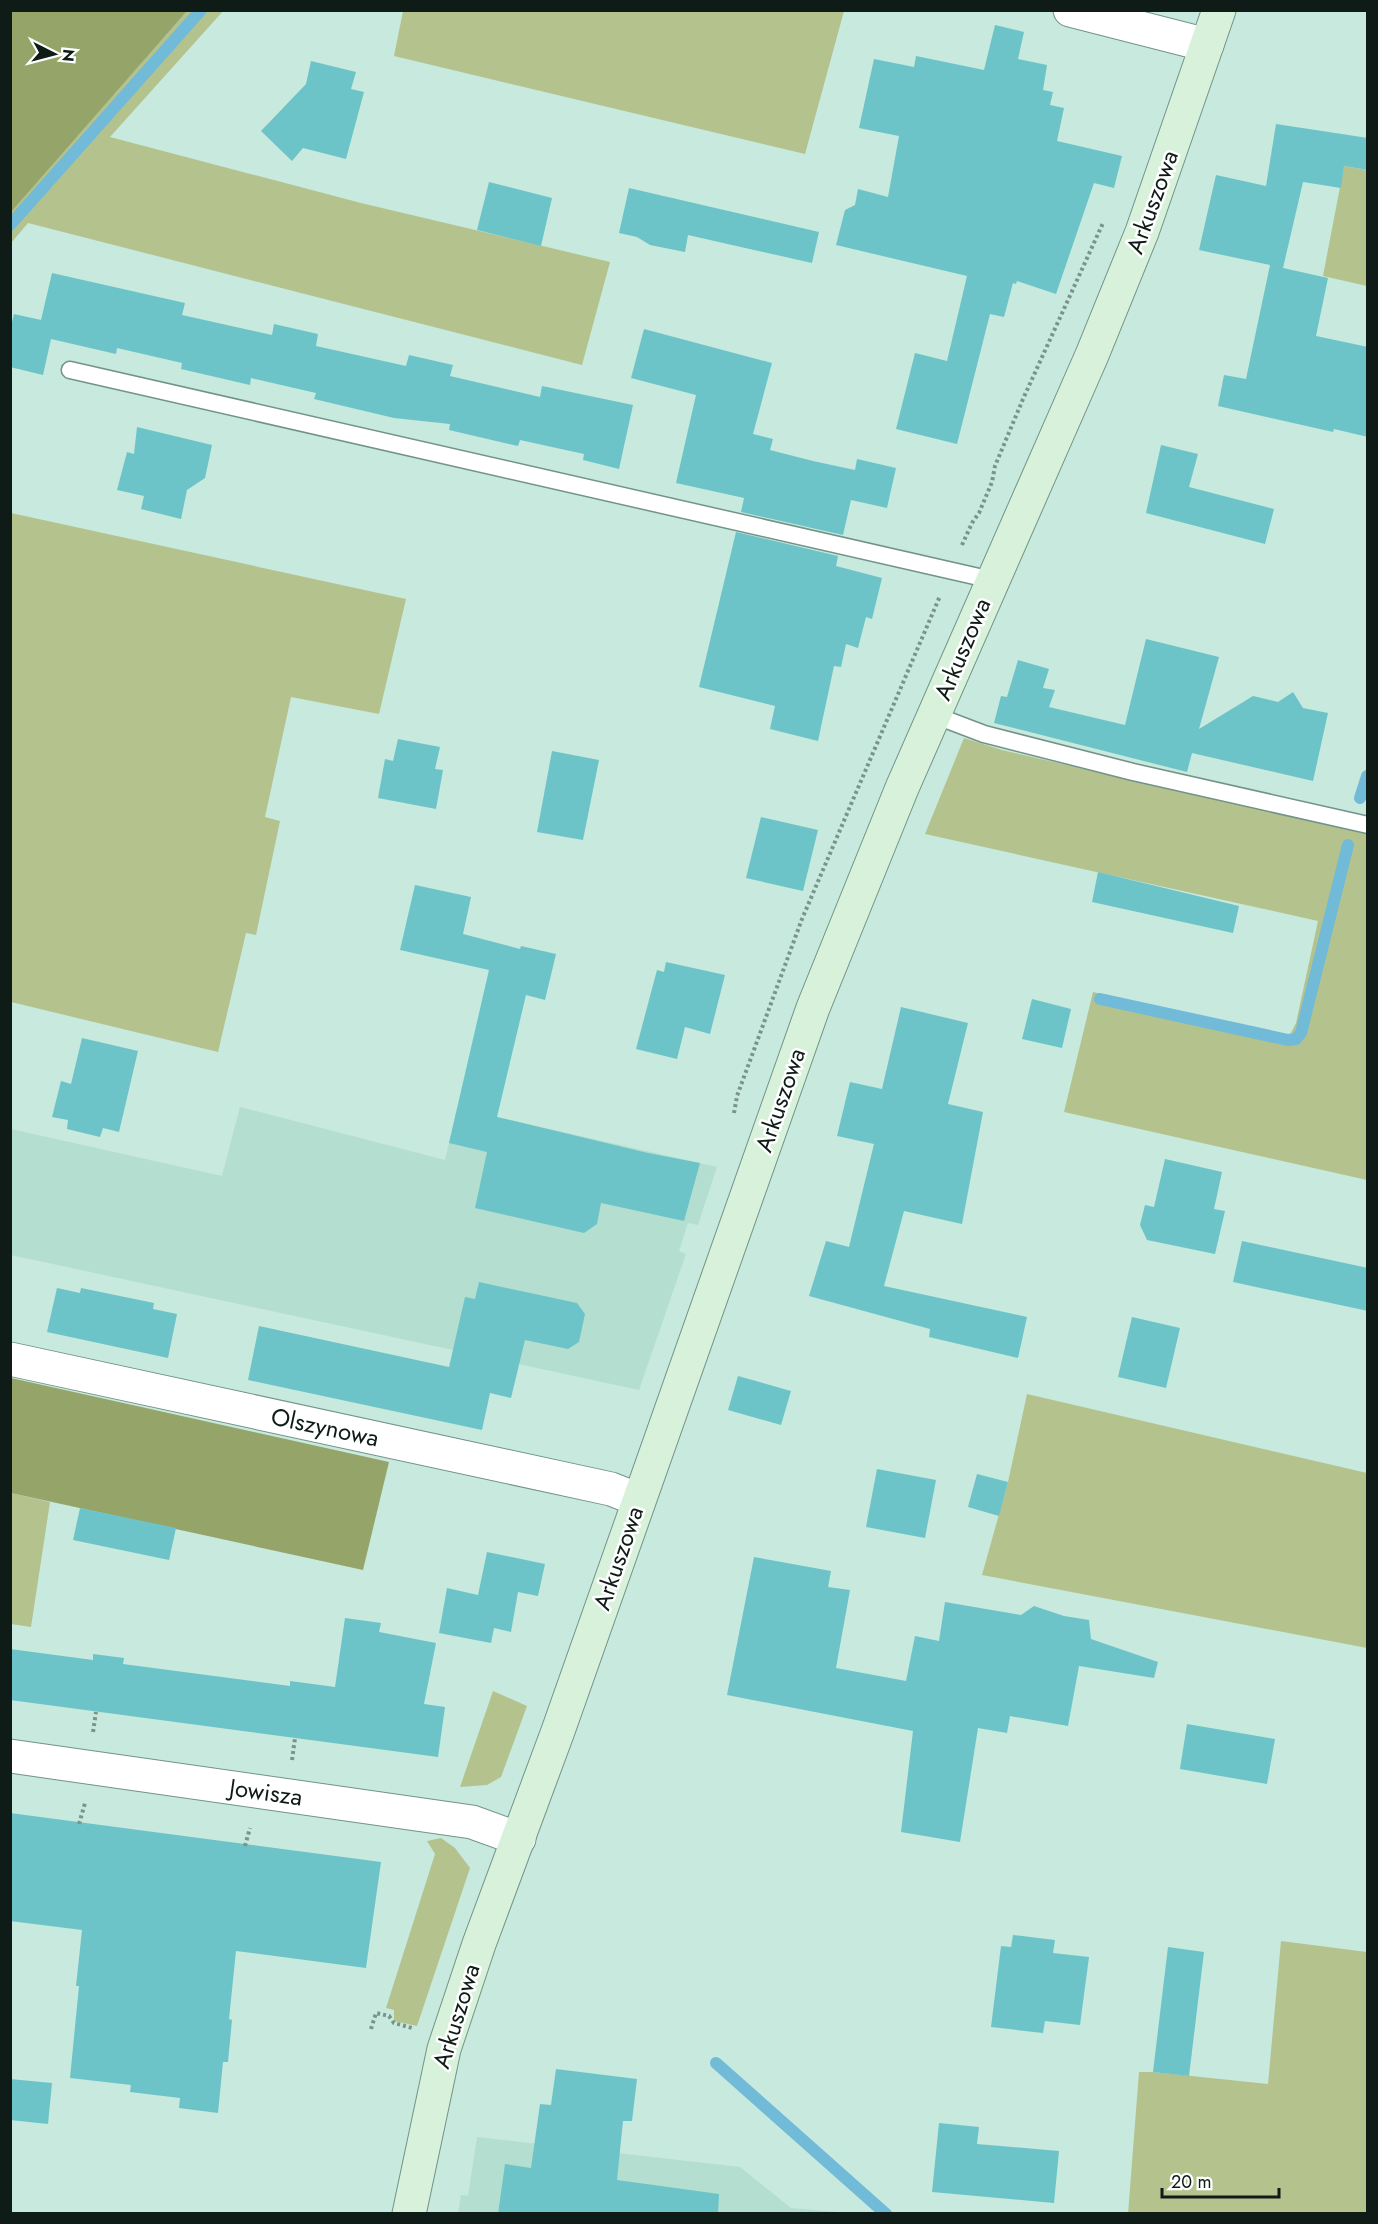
<svg xmlns="http://www.w3.org/2000/svg" width="1378" height="2224" font-family="Jost,sans-serif">
<rect width="100%" height="100%" fill="#c7e9de"/>
<g fill="#b4ded0">
<polygon points="240,1107 445,1160 457,1108 717,1167 698,1225 688,1223 679,1251 686,1254 639,1390 11,1255 11,1129 222,1176"/>
<polygon points="477,2137 740,2167 791,2208 850,2213 458,2214 461,2195 468,2196"/>
</g>
<g fill="#b4c38e">
<polygon points="224,10 110,137 361,203 610,262 582,365 28,223 11,243 11,211 187,11"/>
<polygon points="403,11 403,10 844,11 805,154 394,56"/>
<polygon points="1344,166 1367,170 1367,286 1323,276"/>
<polygon points="11,513 406,599 379,714 291,697 265,817 280,821 256,935 246,933 218,1052 11,1002"/>
<polygon points="964,738 1002,750 1367,834 1367,1180 1064,1112 1093,992 1290,1035 1296,1023 1318,921 925,834"/>
<polygon points="1027,1394 1367,1473 1367,1648 982,1575 1008,1482"/>
<polygon points="11,1493 50,1502 31,1627 11,1624"/>
<polygon points="493,1691 527,1706 501,1777 487,1785 460,1787"/>
<polygon points="441,1838 455,1848 470,1868 417,2026 394,2021 394,2010 386,2008 435,1854 427,1841"/>
<polygon points="1281,1941 1367,1952 1367,2213 1128,2214 1139,2072 1153,2072 1268,2084"/>
</g>
<g fill="#95a569">
<polygon points="11,10 187,11 11,212 10,11"/>
<polygon points="11,1378 389,1462 363,1570 11,1493"/>
</g>
<g fill="none" stroke-linecap="round" stroke-linejoin="round">
<g stroke="#71bbd8" stroke-width="12">
<polyline points="10,225 201,10"/>
<polyline points="1360,798 1367,776"/>
<polyline points="1100,999 1288,1040 1296,1039 1301,1033 1348,845"/>
<polyline points="716,2063 886,2214"/>
</g>
</g>
<g fill="#6dc4c8">
<polygon points="995,25 1024,32 1018,59 1047,65 1043,90 1053,92 1050,105 1064,108 1057,141 1122,156 1114,188 1094,183 1056,294 1017,281 1016,284 1013,283 1004,317 990,314 957,444 896,429 915,353 947,361 967,276 836,245 845,210 855,205 858,189 888,197 899,136 859,128 874,59 914,67 916,56 984,70"/>
<polygon points="311,61 356,72 351,89 364,92 346,159 303,148 292,161 261,131 306,84"/>
<polygon points="1276,124 1368,138 1368,170 1344,166 1341,188 1303,182 1283,268 1328,278 1316,336 1368,347 1368,437 1334,429 1333,432 1218,406 1224,375 1246,379 1270,265 1199,250 1216,175 1266,186"/>
<polygon points="489,182 552,198 541,246 477,230"/>
<polygon points="629,188 819,232 812,263 688,235 685,252 650,245 637,237 619,233"/>
<polygon points="52,273 185,303 182,315 272,335 274,324 318,334 316,346 406,366 409,355 453,365 450,376 540,397 542,386 633,405 619,469 583,460 584,454 520,440 518,446 449,430 450,424 394,418 314,399 316,393 251,378 250,385 181,369 182,363 117,348 116,354 51,339 43,375 10,367 10,330 14,314 41,320"/>
<polygon points="644,329 772,363 753,434 773,439 770,450 813,461 855,470 857,459 896,468 887,508 851,500 843,535 741,512 744,498 676,483 696,395 631,378"/>
<polygon points="137,427 212,445 205,478 187,490 181,519 141,509 144,496 117,490 127,452 134,454"/>
<polygon points="1161,445 1198,454 1189,487 1274,509 1265,544 1146,513"/>
<polygon points="736,532 838,556 836,566 882,578 872,619 866,617 858,648 846,644 841,667 834,666 818,741 770,729 775,706 699,687"/>
<polygon points="1146,639 1219,657 1199,729 1253,696 1278,702 1293,692 1303,708 1328,713 1313,781 1192,753 1187,772 994,723 1001,696 1007,697 1018,660 1049,669 1043,688 1055,690 1049,707 1125,725"/>
<polygon points="398,739 440,747 435,769 443,770 436,809 378,798 385,759 393,761"/>
<polygon points="552,751 599,760 583,840 537,832"/>
<polygon points="761,817 818,830 803,891 746,878"/>
<polygon points="1098,872 1239,906 1233,933 1092,902"/>
<polygon points="415,885 471,897 463,934 520,949 521,946 556,954 545,1000 526,995 497,1117 648,1153 700,1163 684,1221 601,1203 597,1224 584,1233 475,1208 487,1152 449,1143 489,970 400,950"/>
<polygon points="666,962 725,975 710,1034 685,1027 677,1059 636,1049 657,970 664,972"/>
<polygon points="1032,999 1071,1009 1062,1048 1022,1039"/>
<polygon points="901,1007 968,1023 948,1104 983,1112 962,1224 904,1211 884,1286 1027,1317 1018,1358 929,1337 930,1329 809,1296 826,1241 849,1247 874,1144 837,1136 850,1082 882,1089"/>
<polygon points="82,1038 138,1051 119,1132 103,1128 100,1137 67,1129 68,1120 52,1117 61,1081 71,1084"/>
<polygon points="1165,1159 1222,1172 1214,1209 1225,1211 1215,1254 1147,1240 1140,1225 1145,1205 1154,1207"/>
<polygon points="1242,1241 1368,1268 1368,1311 1233,1282"/>
<polygon points="479,1282 577,1303 585,1314 579,1342 568,1349 525,1340 511,1398 490,1393 482,1430 248,1380 259,1326 449,1367 465,1297 475,1299"/>
<polygon points="57,1288 80,1293 81,1288 154,1303 153,1309 177,1314 168,1358 47,1332"/>
<polygon points="1132,1317 1180,1328 1166,1388 1118,1377"/>
<polygon points="738,1376 791,1391 781,1425 728,1410"/>
<polygon points="877,1469 936,1480 925,1538 866,1527"/>
<polygon points="977,1474 1008,1482 999,1516 968,1507"/>
<polygon points="80,1508 176,1528 169,1560 73,1540"/>
<polygon points="487,1552 545,1564 538,1596 518,1592 511,1632 494,1628 491,1643 439,1633 447,1588 478,1595"/>
<polygon points="754,1557 831,1571 828,1587 850,1590 836,1668 906,1681 915,1636 939,1641 945,1602 1021,1615 1034,1606 1064,1616 1089,1620 1091,1639 1158,1662 1154,1678 1079,1666 1068,1726 1010,1716 1007,1733 978,1728 960,1842 901,1832 913,1731 727,1695"/>
<polygon points="345,1618 381,1623 379,1632 436,1643 424,1704 445,1707 438,1757 10,1700 10,1649 93,1660 93,1654 124,1658 123,1664 290,1686 290,1681 335,1687"/>
<polygon points="1187,1724 1275,1739 1267,1784 1180,1769"/>
<polygon points="10,1813 381,1862 366,1968 236,1951 229,2019 232,2020 228,2062 223,2062 218,2113 179,2108 180,2098 130,2092 131,2085 70,2078 79,1986 76,1986 82,1930 10,1921"/>
<polygon points="1013,1935 1055,1940 1053,1953 1089,1957 1080,2025 1045,2021 1043,2033 991,2027 1001,1946 1011,1947"/>
<polygon points="1168,1947 1204,1952 1189,2076 1153,2072"/>
<polygon points="556,2069 637,2079 632,2121 623,2121 617,2180 719,2194 718,2214 498,2214 505,2164 531,2168 540,2104 551,2105"/>
<polygon points="10,2079 52,2083 48,2124 10,2120"/>
<polygon points="939,2123 979,2127 977,2144 1059,2151 1054,2203 932,2192"/>
</g>
<g fill="none" stroke-linecap="round" stroke-linejoin="round">
<g stroke="#739388" stroke-width="19">
<g id="service">
<polyline points="70,370 992,580"/>
<polyline points="934,715 984,734 1133,772 1368,825"/>
</g>
</g>
<g stroke="#739388" stroke-width="35">
<g id="minor">
<polyline points="1070,10 1207,45"/>
<polyline points="10,1359 611,1489 639,1500"/>
<polyline points="10,1756 472,1822 519,1839"/>
</g>
</g>
<g stroke="#739388" stroke-width="35">
<polyline id="secondary" points="409,2214 444,2049 479,1944 558,1731 813,1008 902,788 1092,355 1142,232 1219,10"/>
</g>
<g stroke="#7a948b" stroke-width="4" stroke-dasharray="3 3" stroke-linecap="butt">
<polyline points="962,545 972,523 979,513 992,482 995,466 1023,399 1103,223"/>
<polyline points="734,1113 737,1096 802,919 940,596"/>
<polyline points="93,1732 96,1712"/>
<polyline points="292,1760 295,1738"/>
<polyline points="79,1824 85,1803"/>
<polyline points="245,1846 250,1828"/>
<polyline points="371,2029 376,2013 389,2016 394,2023 412,2028"/>
</g>
<use href="#service" stroke="#fff" stroke-width="16"/>
<use href="#minor" stroke="#fff" stroke-width="33"/>
<use href="#secondary" stroke="#d7f1da" stroke-width="33"/>
</g>
<g text-anchor="middle" dominant-baseline="central" stroke-width="5" stroke-linejoin="round" paint-order="stroke">
<g font-size="24" fill="#0e1b17" stroke="#fff">
<text transform="translate(1152 202) rotate(-70)">Arkuszowa</text>
<text transform="translate(962 649) rotate(-67)">Arkuszowa</text>
<text transform="translate(780 1100) rotate(-71)">Arkuszowa</text>
<text transform="translate(325 1427) rotate(12)">Olszynowa</text>
<text transform="translate(618 1558) rotate(-71)">Arkuszowa</text>
<text transform="translate(266 1792) rotate(8)">Jowisza</text>
<text transform="translate(456 2016) rotate(-73)">Arkuszowa</text>
</g>
</g>
<rect width="1378" height="2224" fill="none" stroke="#0e1b17" stroke-width="24"/>
<g transform="translate(54 54) rotate(96)" stroke="#ffffff" stroke-width="4.5" paint-order="stroke">
<path d="M0-4.5L10 22L0 15L-10 22Z" fill="#0e1b17"/>
<text y="-9" font-size="16" font-weight="bold" text-anchor="middle" fill="#0e1b17">N</text>
</g>
<path d="M1162 2188v9h117v-9" fill="none" stroke="#0e1b17" stroke-width="3"/>
<text x="1171" y="2188" font-size="18" fill="#0e1b17" stroke="#ffffff" stroke-width="4.5" paint-order="stroke">20 m</text>
</svg>
